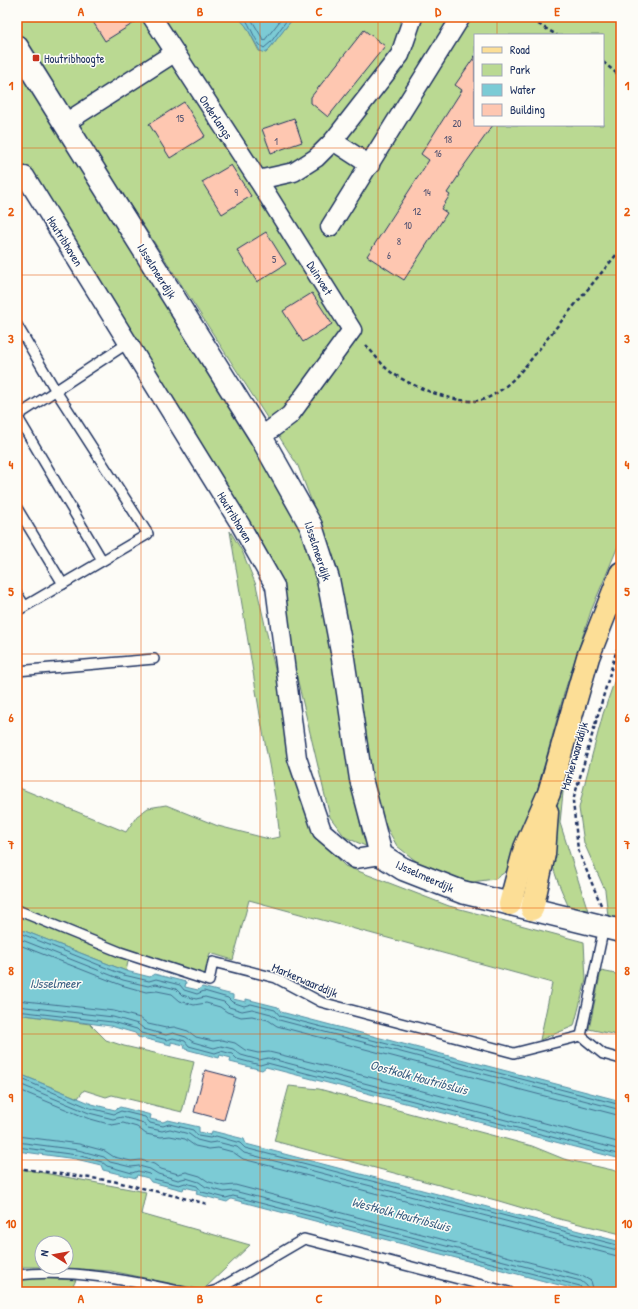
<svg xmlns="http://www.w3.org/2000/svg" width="638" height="1309" font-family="'Patrick Hand',sans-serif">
<rect width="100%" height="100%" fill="#fdfcf7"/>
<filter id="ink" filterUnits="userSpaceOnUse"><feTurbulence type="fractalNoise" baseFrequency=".025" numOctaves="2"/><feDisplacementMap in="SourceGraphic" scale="8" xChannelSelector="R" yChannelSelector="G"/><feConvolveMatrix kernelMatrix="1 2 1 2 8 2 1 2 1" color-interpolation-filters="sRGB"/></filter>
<g filter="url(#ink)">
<g fill="#bad992" stroke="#6a8478" fill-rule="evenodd">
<path d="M17,17H238L246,26L259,51L266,53L294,17H621V539L591,611L565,690L520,853L511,868L495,879L471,882L426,869L397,846L373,803L351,648L337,567L298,466L17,29ZM475,35H603V125H475Z"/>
<polygon points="17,64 257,446 299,524 317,568 362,833 370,848 345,837 330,817 272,572 193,437 17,164"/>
<polygon points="230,531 242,551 256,585 304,798 316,835 345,866 449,906 584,942 586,980 574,1026 540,1040 552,983 249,900 233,960 210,953 205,976 130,953 126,971 17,928 17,787 126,832 137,816 148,808 166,805 218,826 269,839 280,837 275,797 261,721"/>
<polygon points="621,662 621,919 608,916 605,890 584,843 579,808 586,778 603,714"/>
<path d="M565,772L560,823L589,914L569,908C563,893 555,878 552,861C547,833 559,800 565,772Z"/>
<polygon points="601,971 621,975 621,999 618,1008 621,1009 621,1036 589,1029"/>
<polygon points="17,1014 90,1024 106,1040 124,1046 194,1062 182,1112 112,1095 106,1097 84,1090 78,1098 17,1073"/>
<polygon points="289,1086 319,1089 532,1146 564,1159 621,1172 621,1234 563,1220 499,1201 274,1141"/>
<polygon points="17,1168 146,1192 141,1214 250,1245 203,1290 111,1271 47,1267 66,1267 66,1243 42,1243 42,1267 17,1267"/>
<polygon points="37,1278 76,1280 70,1292 17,1292 17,1279"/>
</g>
<g fill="#7bcbd5" stroke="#558da5">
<polygon points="238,17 294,17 266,53 260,51 246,26"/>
<polygon points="17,928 126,971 150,977 154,974 186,982 185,987 198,990 202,987 233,995 233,999 246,1002 246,999 278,1007 281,1012 621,1101 621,1159 266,1067 262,1070 230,1062 231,1058 220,1055 219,1058 185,1049 184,1045 171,1042 171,1045 138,1037 135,1033 111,1026 17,1014"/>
<polygon points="17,1073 92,1104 115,1110 120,1107 151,1115 150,1119 163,1122 168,1120 199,1127 199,1132 211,1135 212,1131 244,1139 246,1144 621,1242 621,1292 586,1292 231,1199 227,1202 196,1194 197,1190 184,1187 183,1190 151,1182 148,1178 137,1175 136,1178 103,1170 101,1165 76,1159 17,1151"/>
</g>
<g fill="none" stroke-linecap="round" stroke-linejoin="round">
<g stroke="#416d8e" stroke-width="1">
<path d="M244,17C251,25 255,44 264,48L271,42L289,17"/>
<polyline points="250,17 264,41 283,17"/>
<polyline points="17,932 124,975 149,981 156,979 180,985 184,990 197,994 204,991 228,998 232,1002 244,1006 251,1004 275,1010 280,1016 621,1105"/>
<polyline points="17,938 123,980 148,986 156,984 176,989 182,995 196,999 205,997 224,1002 229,1007 242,1011 252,1009 271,1014 279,1020 621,1110"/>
<polyline points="17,944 121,985 146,992 157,991 172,994 180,1001 194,1005 206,1003 220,1007 227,1012 241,1017 252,1016 268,1020 277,1026 621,1116"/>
<polyline points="17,1000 114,1011 140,1018 148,1024 166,1028 174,1027 188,1031 196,1037 213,1041 222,1040 235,1043 245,1050 258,1053 269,1052 327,1066 621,1143"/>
<polyline points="17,1006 113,1017 138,1024 144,1029 166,1035 173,1033 186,1037 193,1042 214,1048 221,1046 233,1049 241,1055 259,1060 268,1058 621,1150"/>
<polyline points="17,1011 112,1022 137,1029 141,1033 167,1040 173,1038 185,1041 189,1046 215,1053 221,1051 232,1054 237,1059 260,1065 267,1063 621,1155"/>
<polyline points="17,1077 90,1108 114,1114 121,1111 145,1117 150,1123 163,1126 169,1124 193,1130 198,1136 210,1138 216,1136 240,1143 245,1148 621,1246"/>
<polyline points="17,1083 89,1113 113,1119 122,1117 141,1122 148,1128 162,1131 170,1129 189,1134 197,1140 209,1143 217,1142 237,1147 244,1153 621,1251"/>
<polyline points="17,1089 87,1118 112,1125 123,1123 137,1127 146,1134 161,1137 170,1136 185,1139 195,1146 209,1149 218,1148 233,1152 243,1159 621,1257"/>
<polyline points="17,1136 79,1144 105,1151 114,1157 131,1161 141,1160 154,1164 161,1169 178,1174 186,1172 200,1176 209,1182 224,1186 235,1185 582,1276 591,1281 594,1292"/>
<polyline points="17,1142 78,1150 104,1157 110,1162 131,1167 139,1166 150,1169 158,1174 178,1180 186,1178 199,1182 206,1187 224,1192 234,1191 581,1281 587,1286 588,1292"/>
<polyline points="17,1147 77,1155 102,1162 107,1166 132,1173 138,1171 149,1174 154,1179 179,1185 185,1183 197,1186 202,1192 226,1198 233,1196 580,1286 583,1292"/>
</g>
</g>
<g fill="#fec7b1" stroke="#1b2f5e">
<polygon points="90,17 142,17 142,18 105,41"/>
<polygon points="364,30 385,46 328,117 311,103 311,97"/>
<polygon points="475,56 475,125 493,125 458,174 459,175 447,193 450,195 441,209 447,213 404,280 367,256 429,160 421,154 462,90 455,85"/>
<polygon points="184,102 205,136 170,158 149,124"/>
<polygon points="294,118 302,142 271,153 262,129"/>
<polygon points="231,165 251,196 222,214 202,182"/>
<polygon points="266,232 286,264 257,282 237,250"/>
<polygon points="312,293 332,324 303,342 283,311"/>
<polygon points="205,1070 236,1078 224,1120 194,1112"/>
</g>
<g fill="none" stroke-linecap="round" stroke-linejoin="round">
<g stroke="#1b2f5e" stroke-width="12">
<g id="lane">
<polyline points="17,325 56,391 148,534 17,611"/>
<polyline points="17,508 63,584"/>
<polyline points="102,560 17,416 128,343"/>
<polyline points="17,594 25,606"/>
<polyline points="17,671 154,659"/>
<polyline points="17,910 120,952 209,981 213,962 276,978 321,1002 514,1053 581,1036"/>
<polyline points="581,1036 604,927"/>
<polyline points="581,1036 603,1054 621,1059"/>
<path d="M17,1275C73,1269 128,1280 183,1292"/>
<polyline points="210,1292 217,1290 304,1239 509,1292"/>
</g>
</g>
<g stroke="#1b2f5e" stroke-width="21">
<g id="street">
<polyline points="152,17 258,180"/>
<polyline points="65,123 174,53"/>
<polyline points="333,141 370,165"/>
<polyline points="25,176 240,524 275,586 297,758 322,831 355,859 381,855"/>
<polyline points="330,227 461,17"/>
<polyline points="261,437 290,415 352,330 258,180 294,172 316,158 333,141 400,55 413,17"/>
</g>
</g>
<g stroke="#1b2f5e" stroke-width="25">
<polyline id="secondary" points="17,47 261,437 311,526 328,579 342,652 361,779 381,855 403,869 462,892 621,931"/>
</g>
<g stroke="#1b2f5e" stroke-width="25">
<g id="primary">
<polyline points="510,904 525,848 549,793 588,657 621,573"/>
<polyline points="532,909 544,854 547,812"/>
</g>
</g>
<g stroke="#1b2f5e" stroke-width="2.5" stroke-dasharray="4 3" stroke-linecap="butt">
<polyline points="526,17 557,35"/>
<polyline points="603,62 621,77"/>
<path d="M366,345C372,352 379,361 386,368C403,384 462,408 485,399C513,388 536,352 555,329C577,302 599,276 621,249"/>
<polyline points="618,644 621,638"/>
<polyline points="601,905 578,850 573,801 617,649"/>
<polyline points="17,1168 113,1181 208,1204"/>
</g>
<use href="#lane" stroke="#fdfcf7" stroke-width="9"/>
<use href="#street" stroke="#fdfcf7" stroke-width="18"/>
<use href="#secondary" stroke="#fdfcf7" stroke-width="22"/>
<use href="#primary" stroke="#fcde96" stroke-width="22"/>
</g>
</g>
<path fill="none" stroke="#e8590c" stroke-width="1" stroke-opacity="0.55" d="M141,17V1292M260,17V1292M378,17V1292M497,17V35M497,125V1292M17,148H621M17,275H621M17,402H621M17,528H621M17,654H621M17,781H621M17,908H621M17,1034H621M17,1160H621"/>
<rect fill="#c8321e" stroke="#fdfcf7" stroke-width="1.5" x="32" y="54" width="8" height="8" rx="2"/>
<g text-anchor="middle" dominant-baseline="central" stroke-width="3" stroke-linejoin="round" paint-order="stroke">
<g font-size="10" fill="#545573">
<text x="180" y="118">15</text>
<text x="457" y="123">20</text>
<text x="448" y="139">18</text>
<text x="276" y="141">1</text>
<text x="438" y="153">16</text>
<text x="236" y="192">9</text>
<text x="427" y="192">14</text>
<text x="417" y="211">12</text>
<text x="408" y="225">10</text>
<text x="399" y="241">8</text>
<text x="389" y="255">6</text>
<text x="274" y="259">5</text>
</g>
<g font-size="12" fill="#1b2f5e" stroke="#fdfcf7" text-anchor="start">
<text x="44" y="58">Houtribhoogte</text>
</g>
<g font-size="12" fill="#1b2f5e" stroke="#fdfcf7">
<text transform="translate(216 117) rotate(56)">Onderlangs</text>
<text transform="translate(65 241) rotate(58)">Houtribhaven</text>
<text transform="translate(157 271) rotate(58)">IJsselmeerdijk</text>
<text transform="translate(320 278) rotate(58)">Duinvoet</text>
<text transform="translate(235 517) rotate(59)">Houtribhaven</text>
<text transform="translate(318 551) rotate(72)">IJsselmeerdijk</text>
<text transform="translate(574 756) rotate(-74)">Markerwaarddijk</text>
<text transform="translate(425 876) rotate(24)">IJsselmeerdijk</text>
<text transform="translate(305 980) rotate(23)">Markerwaarddijk</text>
</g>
<g font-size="13" font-style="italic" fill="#385e82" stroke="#fdfcf7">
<text x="55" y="983">IJsselmeer</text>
<text transform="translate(419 1077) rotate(15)">Oostkolk Houtribsluis</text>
<text transform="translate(401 1214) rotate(15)">Westkolk Houtribsluis</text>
</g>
</g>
<rect width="638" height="1309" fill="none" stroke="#fdfcf7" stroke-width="44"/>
<rect x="474" y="34" width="130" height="92" fill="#fdfcf7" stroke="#a3aaba"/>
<rect x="482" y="47" width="20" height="6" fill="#fcde96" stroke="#a3aaba"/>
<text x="510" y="54" font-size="12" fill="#1b2f5e">Road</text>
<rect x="482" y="64" width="20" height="12" fill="#bad992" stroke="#a3aaba"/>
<text x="510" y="74" font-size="12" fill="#1b2f5e">Park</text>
<rect x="482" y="84" width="20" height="12" fill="#7bcbd5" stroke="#a3aaba"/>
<text x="510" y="94" font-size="12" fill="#1b2f5e">Water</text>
<rect x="482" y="104" width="20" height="12" fill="#fec7b1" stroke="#a3aaba"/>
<text x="510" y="114" font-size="12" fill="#1b2f5e">Building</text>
<g transform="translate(54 1255) rotate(281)"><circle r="19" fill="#fdfcf7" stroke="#a3aaba"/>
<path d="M0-3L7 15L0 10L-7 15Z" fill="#c8321e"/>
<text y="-6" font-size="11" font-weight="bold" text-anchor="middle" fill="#1b2f5e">N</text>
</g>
<rect x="22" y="22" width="594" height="1265" fill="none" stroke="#e8590c" stroke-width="1.5"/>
<g font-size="13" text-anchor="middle" font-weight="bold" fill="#e8590c">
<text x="81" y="16">A</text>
<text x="200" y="16">B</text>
<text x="319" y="16">C</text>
<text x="438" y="16">D</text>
<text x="557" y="16">E</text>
<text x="11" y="90">1</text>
<text x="627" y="90">1</text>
<text x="11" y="216">2</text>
<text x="627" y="216">2</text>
<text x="11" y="343">3</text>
<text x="627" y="343">3</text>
<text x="11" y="469">4</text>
<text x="627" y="469">4</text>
<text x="11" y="596">5</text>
<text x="627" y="596">5</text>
<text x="11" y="722">6</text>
<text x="627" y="722">6</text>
<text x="11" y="849">7</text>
<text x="627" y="849">7</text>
<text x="11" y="975">8</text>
<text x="627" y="975">8</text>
<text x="11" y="1102">9</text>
<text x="627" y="1102">9</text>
<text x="11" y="1228">10</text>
<text x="627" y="1228">10</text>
<text x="81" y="1303">A</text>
<text x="200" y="1303">B</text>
<text x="319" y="1303">C</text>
<text x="438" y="1303">D</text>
<text x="557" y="1303">E</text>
</g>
</svg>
